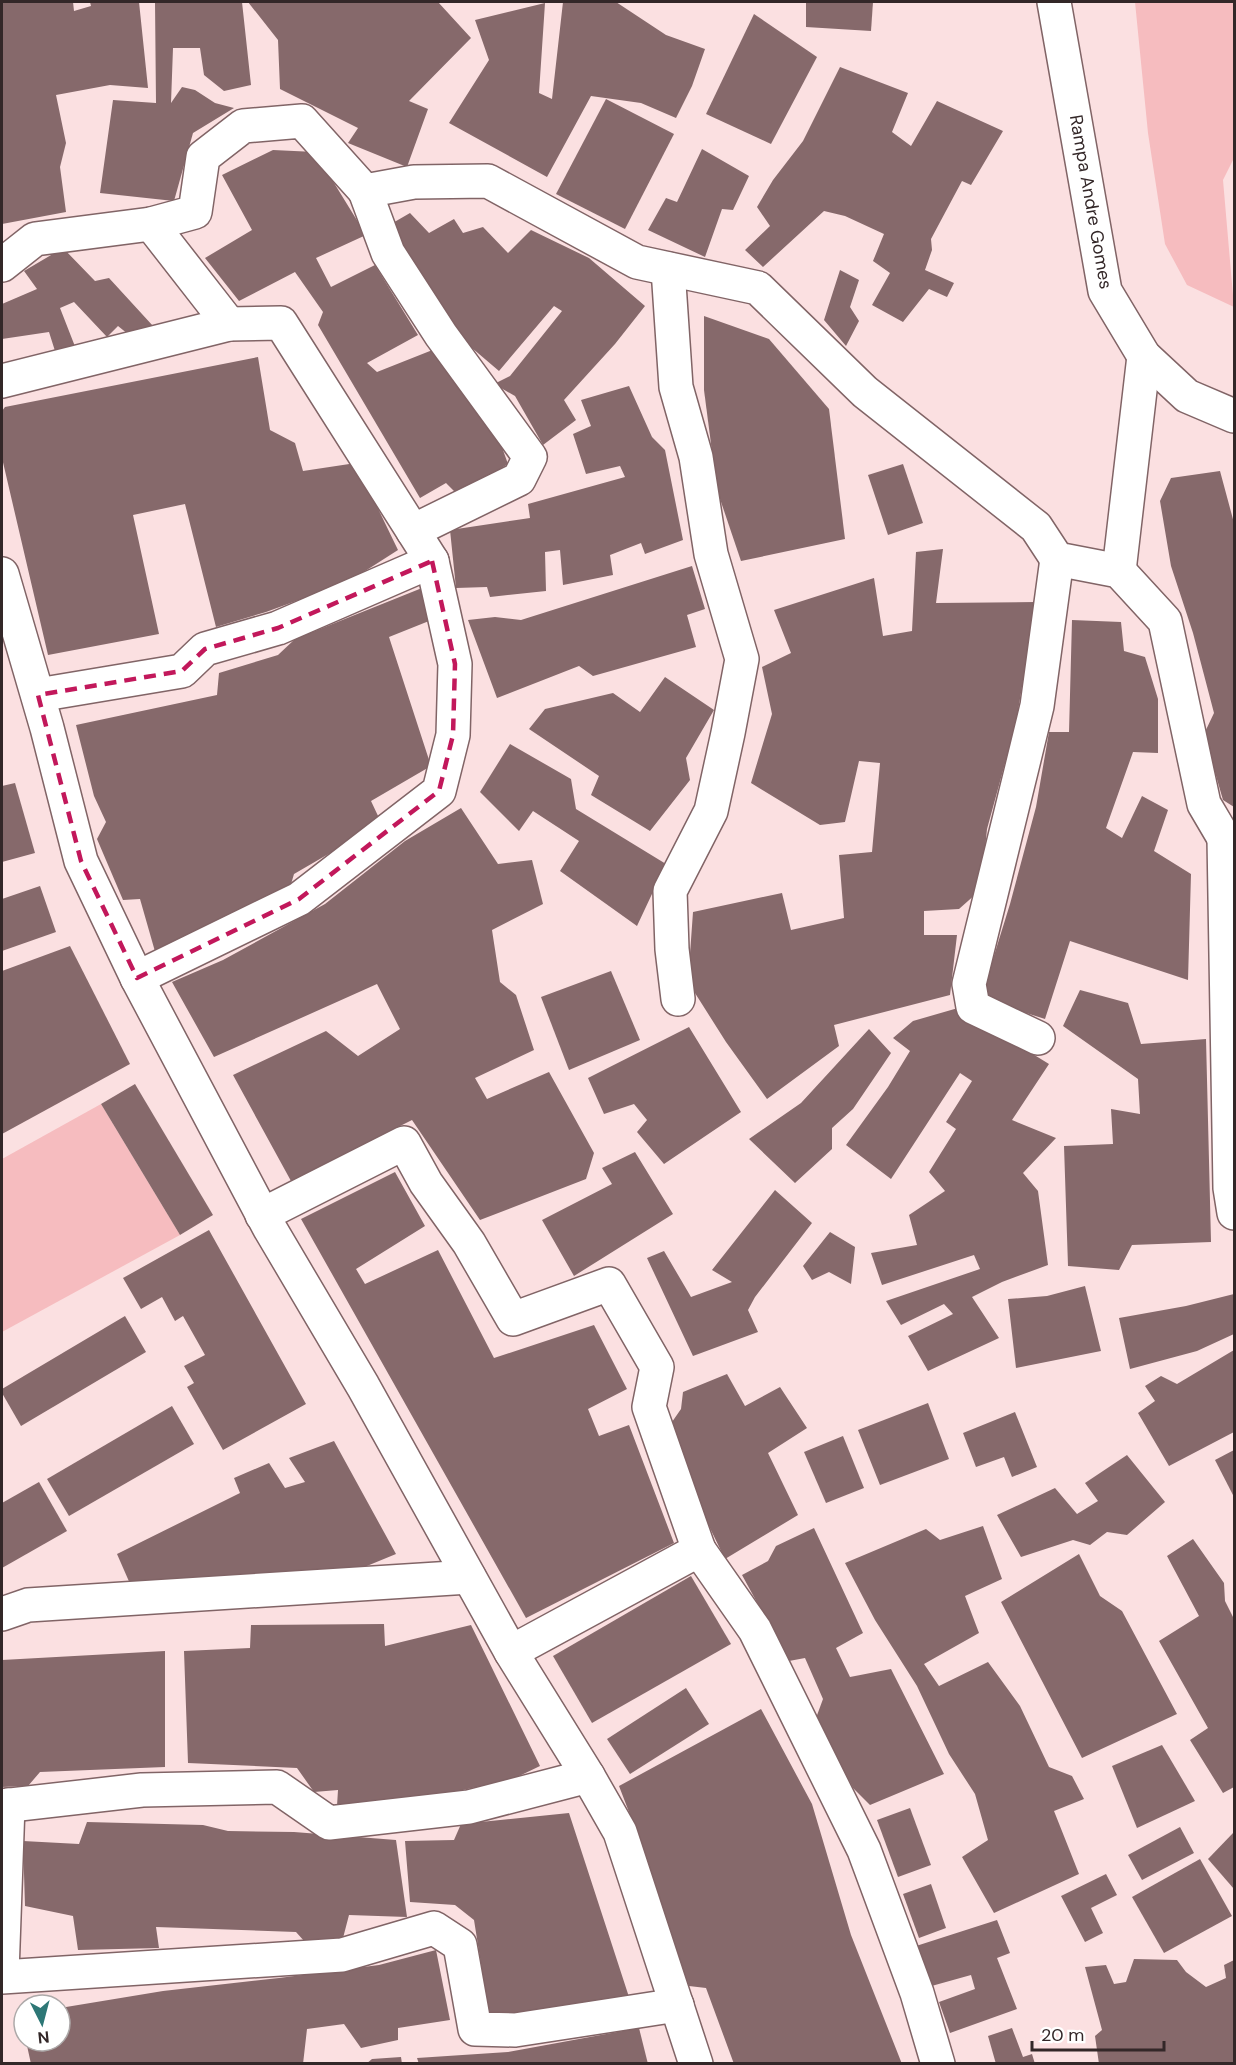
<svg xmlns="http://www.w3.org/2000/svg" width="1236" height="2065" font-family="'DM Sans',sans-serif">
<rect width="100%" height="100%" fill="#fbe0e1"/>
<g fill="#f6bcbf">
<polygon points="1135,2 1234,2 1234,158 1223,180 1234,307 1187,285 1165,244 1148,133"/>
<polygon points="101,1104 180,1235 2,1332 2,1159"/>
</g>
<g fill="#86696b">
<polygon points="2,2 73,2 74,11 91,6 90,2 139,2 148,88 110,85 56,95 66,143 60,167 66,212 2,224"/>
<polygon points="155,2 242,2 251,85 224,91 204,75 200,48 173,48 171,103 182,87 195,90 215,103 234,108 193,133 174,201 100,193 113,100 156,103"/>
<polygon points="248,2 438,2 471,38 409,101 428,109 407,167 348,143 358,128 280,89 278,40"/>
<polygon points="563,2 616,2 666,35 705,49 692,86 676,118 641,103 591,96 547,177 449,123 489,60 475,20 545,3 539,93 552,99"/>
<polygon points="806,2 873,2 871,31 806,27"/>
<polygon points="754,14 817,57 771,144 706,114"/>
<polygon points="840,67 908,93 892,132 911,146 937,101 1003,131 971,185 962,181 931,239 932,250 925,270 954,283 947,297 929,289 903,322 872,305 890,273 873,261 884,234 845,216 824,211 763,267 745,250 770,226 757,207 773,180 803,141"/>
<polygon points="606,99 674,134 625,229 556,194"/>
<polygon points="702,149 749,176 733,210 722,209 705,257 648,230 666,198 677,202"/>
<polygon points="273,150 315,152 366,235 316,258 331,287 375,265 418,335 367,363 377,372 435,349 495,428 508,464 458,495 446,483 420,498 318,325 323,312 295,272 239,301 205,258 252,230 222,175"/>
<polygon points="410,213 429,233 454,219 463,233 483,227 508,253 531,230 589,258 645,306 615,344 564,400 576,420 543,445 515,396 494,384 510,376 562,311 554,306 499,371 452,331 415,273 391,224"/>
<polygon points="63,248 95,281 109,278 153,326 128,334 118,326 107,337 74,302 60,308 76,349 55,351 49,332 2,339 2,304 37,289 24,271"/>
<polygon points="840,270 859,280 850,307 859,321 846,346 824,320"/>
<polygon points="704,316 769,339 829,409 845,539 741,561 717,490 704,390"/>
<polygon points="258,357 270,430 295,443 303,471 356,463 398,550 348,582 266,612 216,627 185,504 133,515 159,634 48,655 2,458 2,411 5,407"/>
<polygon points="629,386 652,437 665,450 683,540 645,554 641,543 610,555 613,575 563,585 560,550 545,552 546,591 490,597 487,587 456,588 450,530 530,518 528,504 625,477 620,466 586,474 573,434 591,426 581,400"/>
<polygon points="903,464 923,523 888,535 868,475"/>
<polygon points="1220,471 1234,523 1234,807 1223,800 1204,734 1214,713 1193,633 1171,566 1160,501 1171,478"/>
<polygon points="943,549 936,603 1036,602 1016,723 987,829 985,849 977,893 959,909 924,911 924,935 957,935 950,995 834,1025 839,1046 767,1099 726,1042 688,982 693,912 782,893 791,930 844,918 839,855 872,852 880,763 859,761 845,822 820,825 751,783 772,714 762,667 791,653 774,610 874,578 883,636 912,631 916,552"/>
<polygon points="692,566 705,609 687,615 696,647 593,676 579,666 497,698 468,620 495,617 521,620"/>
<polygon points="422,588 434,619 389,637 431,766 371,801 379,818 356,838 294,874 289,891 156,955 140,899 123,900 97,839 106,822 94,796 76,725 217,695 219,673 278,655 295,639"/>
<polygon points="1072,620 1121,622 1124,651 1145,657 1158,699 1158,753 1133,752 1106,828 1122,838 1142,796 1168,810 1154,851 1191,874 1188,980 1070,941 1045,1019 989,1001 984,988 1010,904 1036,807 1049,732 1069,732"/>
<polygon points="665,677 714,710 686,758 690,780 650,831 591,795 599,776 529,729 545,709 613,693 640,712"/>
<polygon points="510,744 571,779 576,809 666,864 637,926 560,871 579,841 533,811 519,831 480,792"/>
<polygon points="15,783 35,853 2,862 2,786"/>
<polygon points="461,808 498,864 532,860 543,904 492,930 500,982 516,995 534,1050 475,1078 487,1099 549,1072 594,1153 586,1179 480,1220 412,1120 291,1181 233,1075 326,1031 358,1056 400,1029 377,984 214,1057 172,982 223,960 325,904 405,841"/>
<polygon points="40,886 56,932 2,951 2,899"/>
<polygon points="70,946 130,1064 2,1134 2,971"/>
<polygon points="611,971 640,1040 569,1070 541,997"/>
<polygon points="1080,990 1128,1003 1141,1044 1206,1039 1211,1242 1132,1245 1119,1270 1068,1266 1064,1146 1113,1144 1111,1109 1140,1114 1138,1079 1063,1026"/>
<polygon points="958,1008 1049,1064 1012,1120 1056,1138 1023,1173 1038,1191 1048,1265 1002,1282 972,1297 999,1338 928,1371 908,1336 953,1314 944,1304 901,1325 886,1301 980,1269 974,1255 882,1285 871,1253 917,1245 909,1215 945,1191 929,1172 956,1129 946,1122 972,1081 960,1073 891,1179 846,1145 888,1087 910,1051 893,1038 913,1021"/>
<polygon points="689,1027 741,1112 664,1164 637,1132 647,1120 634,1104 604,1114 588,1078"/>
<polygon points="869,1029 891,1053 853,1109 832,1128 832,1149 795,1183 749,1139 801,1103"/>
<polygon points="135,1084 213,1215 180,1235 101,1104"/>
<polygon points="635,1152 673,1214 574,1276 542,1220 612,1184 602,1168"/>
<polygon points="395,1172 425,1226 356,1269 365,1284 438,1250 494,1358 594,1325 627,1389 588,1409 599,1436 629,1425 674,1543 526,1618 301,1219"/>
<polygon points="775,1190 812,1223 755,1297 748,1310 758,1332 693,1356 647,1258 664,1251 691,1297 732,1282 712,1270"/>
<polygon points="209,1230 306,1404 223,1450 187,1387 194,1383 184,1366 205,1355 183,1316 175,1321 162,1297 141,1309 123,1278"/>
<polygon points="830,1232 855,1247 851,1284 829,1272 812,1280 803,1266"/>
<polygon points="1085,1286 1101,1351 1016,1368 1008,1299 1047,1296"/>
<polygon points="1234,1294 1234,1334 1197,1351 1130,1369 1119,1318 1186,1306"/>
<polygon points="125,1316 146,1352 21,1426 2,1393 2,1389"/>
<polygon points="1234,1350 1234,1432 1169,1466 1138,1413 1155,1401 1145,1386 1161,1376 1177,1384"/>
<polygon points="727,1374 745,1406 780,1387 807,1428 768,1453 798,1515 725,1559 708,1524 688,1472 672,1422 681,1409 683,1392"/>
<polygon points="928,1403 949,1459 880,1485 858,1430"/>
<polygon points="172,1406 194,1444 69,1516 47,1479"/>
<polygon points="1015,1412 1037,1467 1012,1477 1004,1457 976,1467 963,1433"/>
<polygon points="843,1436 864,1488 826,1503 804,1452"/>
<polygon points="334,1441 396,1554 362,1568 131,1586 117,1554 240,1493 234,1478 269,1463 285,1488 305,1482 289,1458"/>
<polygon points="1234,1450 1234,1497 1215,1460"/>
<polygon points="1127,1455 1165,1502 1127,1535 1107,1532 1090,1545 1073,1540 1021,1557 997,1515 1055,1488 1077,1514 1098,1501 1085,1483"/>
<polygon points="39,1482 67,1531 2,1568 2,1503"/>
<polygon points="983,1526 1002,1579 965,1596 979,1633 924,1664 939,1686 988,1662 1020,1706 1049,1767 1072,1776 1084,1799 1054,1811 1079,1874 994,1913 962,1857 988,1840 975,1794 949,1754 917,1686 875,1620 845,1563 926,1529 940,1540"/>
<polygon points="814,1528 863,1633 836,1648 850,1677 891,1669 944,1774 870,1805 853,1788 816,1718 823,1699 805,1658 789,1661 742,1575 768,1561 776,1546"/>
<polygon points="1193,1539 1224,1583 1225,1601 1234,1619 1234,1787 1223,1793 1190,1740 1208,1728 1159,1641 1199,1616 1167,1556"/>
<polygon points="1079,1554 1100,1596 1122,1611 1177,1714 1082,1758 1001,1602"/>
<polygon points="691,1576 731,1644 592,1723 553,1656"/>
<polygon points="384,1624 385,1646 471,1625 540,1766 513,1779 449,1793 337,1806 338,1790 314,1792 297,1768 188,1763 184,1651 250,1648 251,1625"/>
<polygon points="165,1651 165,1767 40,1772 28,1786 2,1787 2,1660"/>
<polygon points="686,1688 709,1724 630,1774 607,1739"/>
<polygon points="761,1709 812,1804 851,1935 902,2064 734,2064 706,1988 689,1986 662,1920 647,1859 619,1786"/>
<polygon points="1162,1745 1195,1801 1137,1828 1112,1766"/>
<polygon points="910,1808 931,1865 898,1877 877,1820"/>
<polygon points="569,1813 629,1997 535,2012 489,2014 474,1920 455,1905 410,1902 405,1841 454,1840 461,1824"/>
<polygon points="87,1822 203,1825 228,1831 294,1832 396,1840 407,1917 349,1915 343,1938 305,1942 296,1932 156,1927 159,1948 78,1950 73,1916 25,1906 23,1841 79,1844"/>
<polygon points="1180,1827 1194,1853 1142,1880 1128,1855"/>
<polygon points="1234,1832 1234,1889 1208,1859"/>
<polygon points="1200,1859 1232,1916 1164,1953 1132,1897"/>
<polygon points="1106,1874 1117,1895 1091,1908 1103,1933 1085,1942 1061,1896"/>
<polygon points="931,1884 946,1928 919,1938 903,1894"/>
<polygon points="997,1920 1010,1953 997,1958 1017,2009 950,2033 939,2002 975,1989 971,1975 928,1987 913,1947"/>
<polygon points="436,1950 450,2020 398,2028 398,2040 361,2048 344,2024 307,2029 303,2064 31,2064 26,2041 60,2041 60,2008 163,1991 279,1978 379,1965"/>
<polygon points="1134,1959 1177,1960 1186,1972 1206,1987 1226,1978 1224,1965 1234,1960 1234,2064 1099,2064 1095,2036 1102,2030 1085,1967 1106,1965 1114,1984 1126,1982"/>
<polygon points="639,2028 648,2064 419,2064 417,2058 508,2052"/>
<polygon points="1012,2028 1023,2057 1032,2054 1035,2064 996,2064 988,2036"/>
<polygon points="401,2057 402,2064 366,2064 372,2059"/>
</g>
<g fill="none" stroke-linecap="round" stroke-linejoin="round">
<g stroke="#816466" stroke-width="36">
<g id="minor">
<polyline points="1054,2 1105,291 1144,356 1187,396 1234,416"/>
<polyline points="365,191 388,253 441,335 530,457 519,479 413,531"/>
<polyline points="151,224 229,324"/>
<polyline points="2,265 35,239 151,224 195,212 203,157 243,126 302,121 365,191 414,182 488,181 637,262 758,288 865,392 1036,527 1057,559 1119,571 1165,621 1204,804 1224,838"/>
<polyline points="668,269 676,387 696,457 711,554 742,659 728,733 711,811 670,891 672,949 678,999"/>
<polyline points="2,381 229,324 281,323 432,561 278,628 205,649 182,671 38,695"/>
<polyline points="1119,571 1144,356"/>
<polyline points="2,574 47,728 81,861 137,978 269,1227 363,1386 511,1652 588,1776 620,1832 696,2064"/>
<polyline points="1234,839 1224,838 1230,1188 1234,1213"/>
<polyline points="137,978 299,899 439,791 453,735 455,664 432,561"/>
<polyline points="1038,1038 973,1007 969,984 1037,706 1057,559"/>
<polyline points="262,1215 404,1143 426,1183 469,1243 513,1319 609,1284 657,1367 649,1407 699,1550"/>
<polyline points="2,1614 28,1605 469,1577"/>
<polyline points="511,1652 699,1550 755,1630 864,1850 917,1993 938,2064"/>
<polyline points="2,1806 142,1790 277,1787 329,1823 469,1807 588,1776"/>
<polyline points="2,1973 8,1805"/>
<polyline points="2,1977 342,1955 434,1928 460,1945 475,2029 515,2030 677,2005"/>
</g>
</g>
<use href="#minor" stroke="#fff" stroke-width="33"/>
</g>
<path fill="none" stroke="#c2185b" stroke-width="4.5" stroke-dasharray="12 8" stroke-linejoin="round" d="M432,561L455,664L453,735L439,791L299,899L137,978L81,861L38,695L182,671L205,649L278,628Z"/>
<g text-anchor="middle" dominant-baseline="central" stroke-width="6" stroke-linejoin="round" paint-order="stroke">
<g font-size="18" fill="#332728" stroke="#fff">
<text transform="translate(1091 202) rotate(80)">Rampa Andre Gomes</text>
</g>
</g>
<rect width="1236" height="2065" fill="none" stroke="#332728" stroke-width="6"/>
<g transform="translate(42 2023) rotate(174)"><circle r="28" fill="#ffffff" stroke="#ada9a9" stroke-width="1.5"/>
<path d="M0-4.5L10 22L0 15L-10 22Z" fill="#2d7776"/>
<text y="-9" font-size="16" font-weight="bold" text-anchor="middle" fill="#332728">N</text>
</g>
<path d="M1032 2041v9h132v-9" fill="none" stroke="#332728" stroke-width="3"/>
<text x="1041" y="2041" font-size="18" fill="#332728" stroke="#ffffff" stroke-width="4.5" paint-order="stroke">20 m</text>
</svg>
